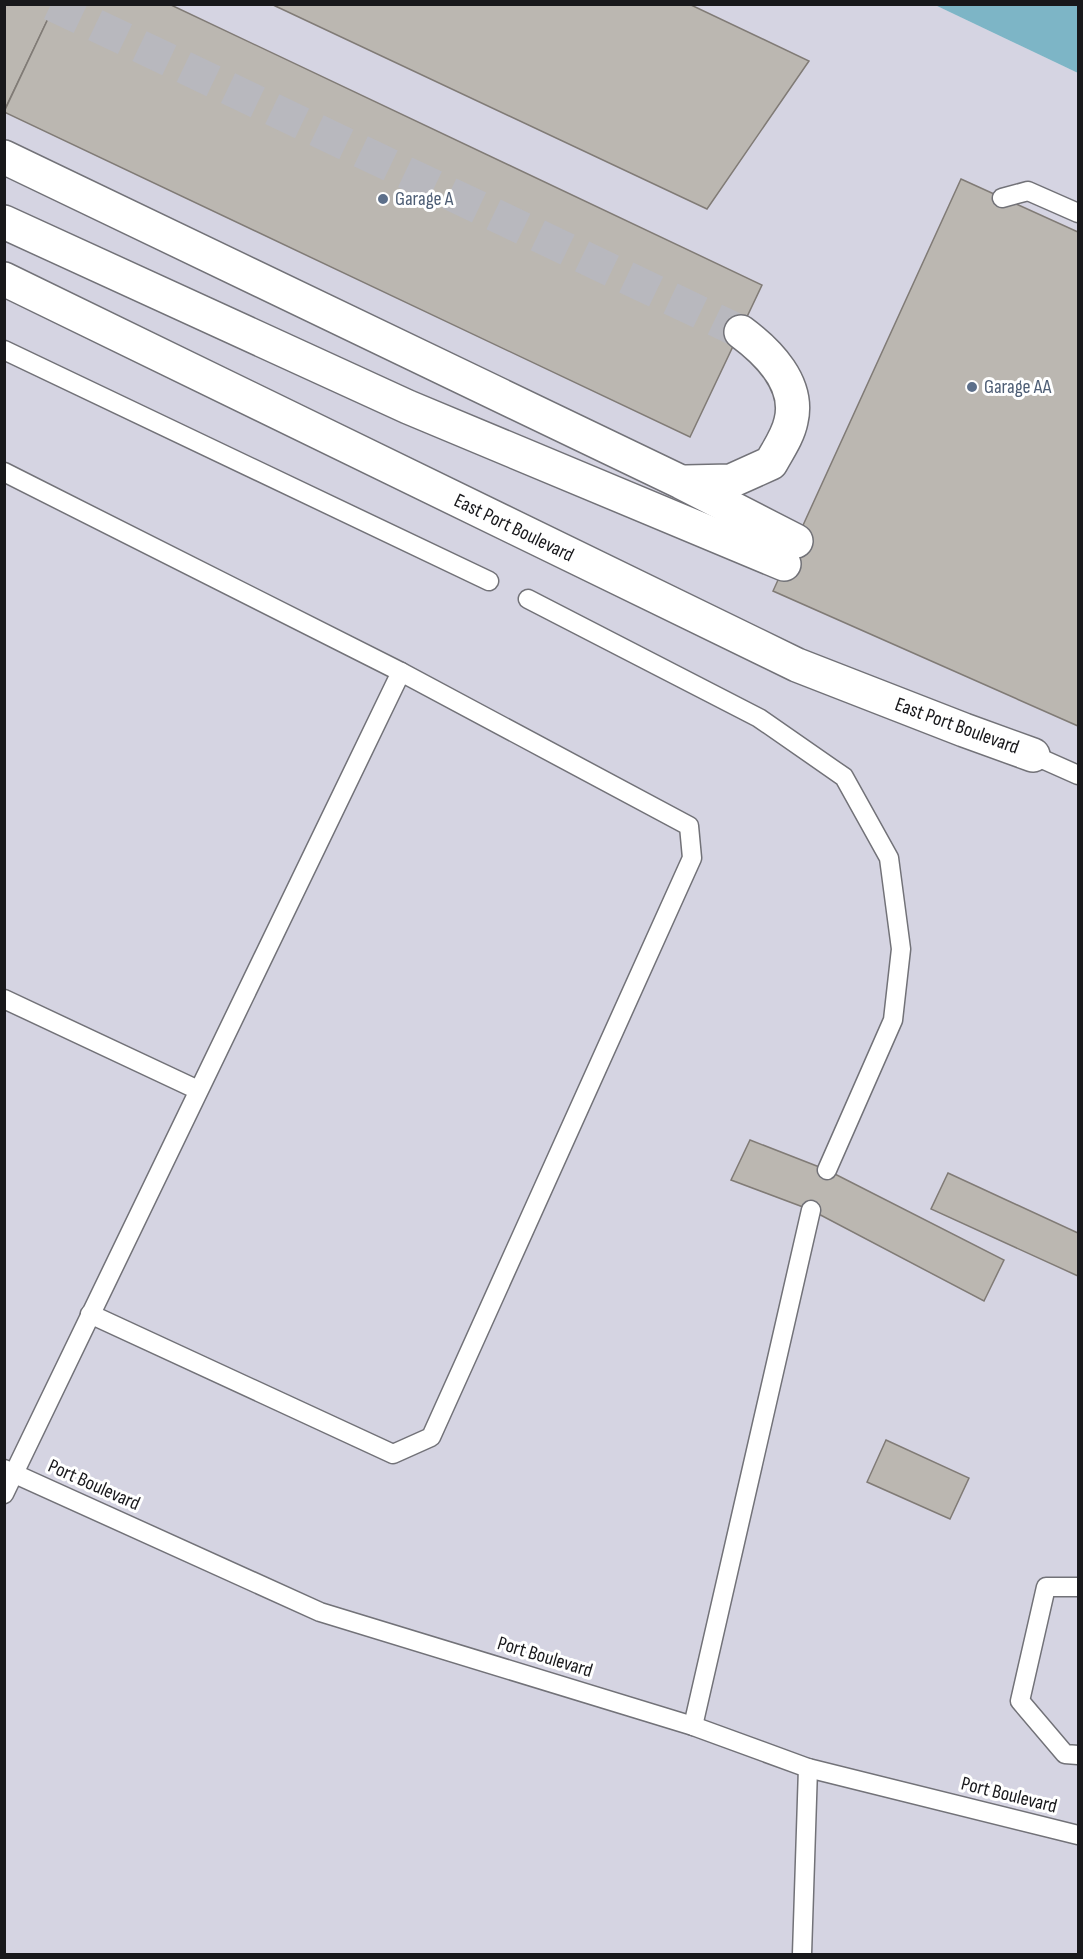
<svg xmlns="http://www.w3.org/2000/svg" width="1083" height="1959" font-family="'Sofia Sans Condensed',sans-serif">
<rect width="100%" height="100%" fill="#e0e0e7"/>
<polygon fill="#d5d4e2" points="5,5 935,5 1078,73 1078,1954 5,1954"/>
<polygon fill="#7db5c6" points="935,5 1078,5 1078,73"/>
<g fill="#bbb7b1" stroke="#807b76" stroke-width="1.5">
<polygon points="4,4 55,4 4,111"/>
<polygon points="55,4 169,4 762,285 690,437 4,112"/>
<polygon points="271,4 689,4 809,61 707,209"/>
<polygon points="961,179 1078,232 1078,726 773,591"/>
<polygon points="750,1140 827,1170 1004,1260 984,1301 811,1210 731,1180"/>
<polygon points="948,1173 1078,1233 1078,1276 931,1209"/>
<polygon points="886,1440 969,1478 950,1519 867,1482"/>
</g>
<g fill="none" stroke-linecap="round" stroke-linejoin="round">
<polyline stroke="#b8b8be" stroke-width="33" stroke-dasharray="33 16" stroke-linecap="butt" points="51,4 741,332"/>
<g stroke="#727278" stroke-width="21">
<g id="service">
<polyline points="1002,198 1028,191 1078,213"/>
<polyline points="4,350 489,581"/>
<polyline points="4,472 401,672 4,1494"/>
<polyline points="528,599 759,718 844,777 889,858 901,949 893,1020 827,1170"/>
<polyline points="1033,755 1078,775"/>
<polyline points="4,999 198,1090"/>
<polyline points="90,1314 393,1454 431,1437 692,858 689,826 401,672"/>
<polyline points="4,1469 320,1612 693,1726 808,1768 1078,1835"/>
<polyline points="1078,1587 1046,1587 1020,1701 1065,1754 1078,1755"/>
<polyline points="693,1726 811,1210"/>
<polyline points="802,1954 808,1768"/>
</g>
</g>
<g stroke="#727278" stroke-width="36">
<g id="tertiary">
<polyline points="4,157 681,482 796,541"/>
<polyline points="4,222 408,407 784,564"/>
<polyline points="4,279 797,665 964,730 1033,755"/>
<path d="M686,482L731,481L771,463C778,450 788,436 791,421C800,384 768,352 741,332"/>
</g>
</g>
<use href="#service" stroke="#fff" stroke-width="18"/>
<use href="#tertiary" stroke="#fff" stroke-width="33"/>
</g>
<g fill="#5c6f8a" stroke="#fff" stroke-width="2">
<circle cx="383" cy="199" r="6"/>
<circle cx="972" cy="387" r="6"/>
</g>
<g text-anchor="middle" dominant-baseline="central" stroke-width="6" stroke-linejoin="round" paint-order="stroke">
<g font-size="20" fill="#4e5e75" stroke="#fff" text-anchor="start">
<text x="395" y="199">Garage A</text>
<text x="984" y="387">Garage AA</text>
</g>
<g font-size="20" fill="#18181b" stroke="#fff">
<text transform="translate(514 528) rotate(26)">East Port Boulevard</text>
<text transform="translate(957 726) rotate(20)">East Port Boulevard</text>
<text transform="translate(94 1485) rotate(24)">Port Boulevard</text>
<text transform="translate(545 1657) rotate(17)">Port Boulevard</text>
<text transform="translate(1009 1795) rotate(14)">Port Boulevard</text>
</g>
</g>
<rect width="1083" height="1959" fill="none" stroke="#18181b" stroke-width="12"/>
</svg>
